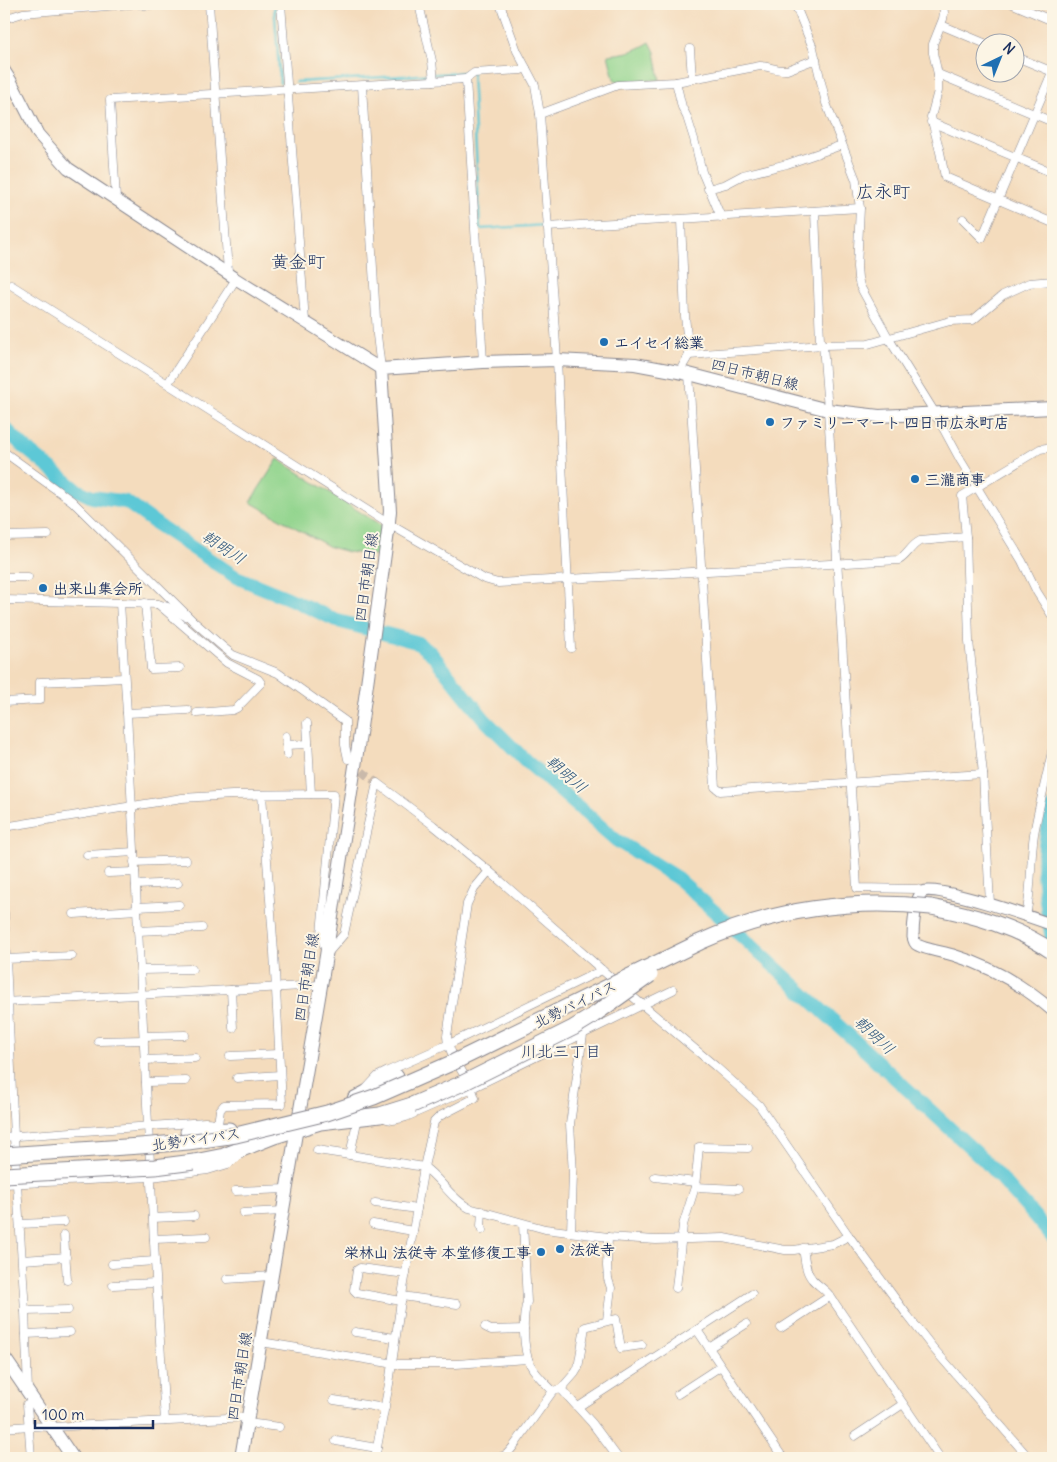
<svg xmlns="http://www.w3.org/2000/svg" width="1057" height="1462" font-family="Delius,'Klee One',sans-serif">
<rect width="100%" height="100%" fill="#fcf5e5"/>
<filter id="ink" filterUnits="userSpaceOnUse"><feTurbulence type="fractalNoise" baseFrequency=".02" numOctaves="2"/><feDisplacementMap in="SourceGraphic" scale="10" xChannelSelector="R" yChannelSelector="G"/><feConvolveMatrix kernelMatrix="1 2 1 2 8 2 1 2 1" color-interpolation-filters="sRGB"/></filter>
<filter id="wash" filterUnits="userSpaceOnUse"><feTurbulence type="fractalNoise" baseFrequency=".0096" numOctaves="4" result="noise"/><feDisplacementMap in="SourceGraphic" scale="20" xChannelSelector="R" yChannelSelector="G"/><feGaussianBlur stdDeviation="1.12" result="paint"/><feColorMatrix in="noise" values="0 0 0 0 0 0 0 0 0 0 0 0 0 0 0 0 0 1.4 0 .05"/><feComposite in="paint" operator="in"/></filter>
<g filter="url(#wash)">
<rect width="100%" height="100%" fill="#f4dcbd"/>
<g fill="#91d48d" stroke="#568276">
<path d="M650,42L655,52L660,80L617,81L614,79L608,55C626,53 634,52 650,42Z"/>
<polygon points="278,459 385,528 380,556 348,552 330,547 250,502"/>
</g>
<g fill="none" stroke-linecap="round" stroke-linejoin="round">
<g stroke="#5dc8d6" stroke-width="2.5">
<polyline points="274,4 280,83"/>
<polyline points="38,6 69,4"/>
<polyline points="295,82 472,72 480,229 546,225"/>
</g>
<g stroke="#5dc8d6" stroke-width="14">
<polyline points="4,427 24,447 77,490 92,497 126,502 158,525 236,577 288,598 338,621 416,642 431,653 484,719 526,761 616,840 677,878 725,921 984,1160 1030,1211 1053,1238"/>
<path d="M1053,807C1048,826 1043,853 1043,873C1045,897 1049,922 1053,946"/>
</g>
</g>
</g>
<g filter="url(#ink)">
<g fill="none" stroke-linecap="round" stroke-linejoin="round">
<polyline stroke="#c9b9aa" stroke-width="8" stroke-dasharray="8 4" stroke-linecap="butt" points="353,764 377,783"/>
<g stroke="#88868e" stroke-width="9">
<g id="street">
<polyline points="139,4 143,5 166,4"/>
<polyline points="209,4 228,272"/>
<polyline points="281,4 305,321"/>
<polyline points="419,4 432,61 434,81"/>
<polyline points="500,4 517,51 535,85 540,114 557,360 571,648"/>
<polyline points="795,4 813,48 826,103 856,180 860,208 857,267 858,278 860,286 889,339 935,413 961,461 1022,561 1037,592 1053,617"/>
<polyline points="943,4 944,13 943,19 933,44 933,53 938,74 938,91 931,117 940,152 945,177 1053,223"/>
<polyline points="1013,4 1053,21"/>
<polyline points="4,19 23,13 131,4"/>
<polyline points="941,25 984,43"/>
<polyline points="690,49 692,78"/>
<polyline points="1014,56 1053,72"/>
<polyline points="938,74 1053,122"/>
<polyline points="466,79 474,73 521,70 526,68"/>
<polyline points="676,82 682,107 687,117 694,139 702,172 721,217"/>
<polyline points="362,86 377,335 381,369"/>
<path d="M540,114L618,85L676,82L760,66C769,66 777,71 787,70L816,59"/>
<polyline points="931,122 1053,173"/>
<polyline points="708,189 726,184 743,175 787,164 842,145"/>
<polyline points="116,199 110,100 466,79 483,362"/>
<polyline points="815,211 820,341 823,345 828,410 857,888 917,889 922,892"/>
<polyline points="963,219 982,238 1053,70"/>
<polyline points="547,227 860,208"/>
<path d="M11,285L389,524L484,579L498,583L899,560C907,556 911,545 920,541L966,537"/>
<polyline points="689,355 823,345 868,344 950,321 973,320 1003,295 1029,283 1053,281"/>
<polyline points="681,372 682,367 689,355 685,316 681,220"/>
<polyline points="689,374 715,787 720,791 983,774"/>
<polyline points="168,383 236,279"/>
<polyline points="4,452 72,501 193,621 223,647 233,655 278,673 345,721 345,745 348,759"/>
<polyline points="4,536 48,535"/>
<polyline points="4,577 28,577"/>
<polyline points="4,600 158,604 168,607 185,616"/>
<polyline points="120,603 127,713 155,1261 165,1421"/>
<polyline points="145,603 151,669 180,668"/>
<polyline points="158,604 227,663 258,679 261,683 237,708 233,710 197,713"/>
<polyline points="4,702 40,700 40,682 124,678"/>
<polyline points="127,713 188,710"/>
<polyline points="307,723 311,794"/>
<polyline points="286,736 287,755"/>
<polyline points="286,745 308,744"/>
<polyline points="4,827 182,798 232,795 334,794 321,933 325,949"/>
<polyline points="87,855 134,852"/>
<polyline points="134,862 186,860"/>
<polyline points="108,873 135,872"/>
<polyline points="136,885 178,883"/>
<polyline points="990,904 983,774 969,641 966,537 962,496 1040,449 1053,447"/>
<polyline points="137,907 179,905"/>
<polyline points="4,913 14,1137 25,1311 28,1391"/>
<polyline points="74,914 137,910"/>
<path d="M1026,915C1032,890 1030,861 1034,834C1039,805 1047,776 1053,747"/>
<polyline points="138,931 202,928"/>
<polyline points="327,954 344,934 377,783 433,825 489,871 617,983"/>
<polyline points="6,959 72,956"/>
<polyline points="141,970 192,969"/>
<polyline points="231,990 233,1028"/>
<polyline points="626,991 715,1066 759,1105 849,1236 908,1316 933,1348 1029,1458"/>
<polyline points="4,1002 321,985"/>
<polyline points="144,1036 185,1035"/>
<polyline points="98,1041 144,1040"/>
<polyline points="230,1056 279,1054"/>
<polyline points="145,1060 195,1058"/>
<polyline points="237,1078 280,1075"/>
<polyline points="146,1082 186,1081"/>
<polyline points="366,1089 378,1076 388,1071 447,1045 602,970"/>
<path d="M381,1116C390,1122 396,1120 406,1117L472,1088L673,990"/>
<path d="M358,1117L350,1155L424,1167C441,1179 450,1198 469,1208L545,1229L608,1237L656,1240L724,1238L785,1250H794L833,1244L849,1236"/>
<polyline points="218,1124 220,1110 224,1105 282,1104 274,952 262,795"/>
<path d="M4,1137L205,1122C210,1122 216,1122 219,1127"/>
<polyline points="317,1150 350,1155"/>
<polyline points="655,1177 695,1182"/>
<polyline points="4,1184 151,1177 208,1170 228,1164 240,1155"/>
<polyline points="695,1187 738,1189"/>
<polyline points="235,1191 287,1189"/>
<polyline points="375,1203 417,1209"/>
<polyline points="243,1213 284,1211"/>
<polyline points="153,1218 194,1216"/>
<polyline points="20,1224 64,1222"/>
<polyline points="373,1224 413,1231"/>
<path d="M523,1224L527,1302C522,1318 523,1349 530,1364C535,1374 545,1383 553,1391"/>
<polyline points="482,1230 481,1226 482,1211"/>
<polyline points="571,1232 573,1174 570,1124 583,1035"/>
<polyline points="64,1235 67,1280"/>
<polyline points="154,1239 206,1237"/>
<path d="M803,1248C805,1259 805,1271 812,1279C817,1285 825,1289 830,1296L940,1458"/>
<polyline points="23,1260 66,1257"/>
<polyline points="112,1264 155,1261"/>
<polyline points="227,1279 272,1276"/>
<polyline points="113,1285 156,1283"/>
<polyline points="676,1288 683,1225 695,1187 699,1147 748,1148"/>
<polyline points="402,1296 457,1304"/>
<polyline points="401,1301 357,1293 354,1290 357,1270 360,1268 406,1274"/>
<polyline points="25,1311 68,1310"/>
<polyline points="607,1320 611,1288 608,1279 607,1266 608,1237"/>
<polyline points="485,1327 491,1330 524,1329"/>
<polyline points="781,1328 830,1296"/>
<polyline points="697,1330 783,1458"/>
<polyline points="355,1332 395,1338"/>
<polyline points="26,1334 70,1332"/>
<polyline points="261,1342 395,1364 456,1364 528,1359"/>
<polyline points="709,1348 746,1324"/>
<polyline points="561,1389 575,1373 578,1368 585,1327 616,1319 621,1348 642,1345"/>
<polyline points="678,1394 721,1366"/>
<polyline points="334,1400 385,1408"/>
<polyline points="27,1404 31,1458"/>
<polyline points="578,1407 752,1294"/>
<polyline points="247,1423 279,1427"/>
<polyline points="4,1428 29,1426 51,1427 248,1417"/>
<polyline points="855,1436 903,1404"/>
<polyline points="336,1441 377,1448"/>
<path d="M375,1458L389,1384L401,1301L424,1167L434,1122L440,1116L475,1098C469,1077 448,1056 447,1036L467,904L474,889L489,871"/>
<polyline points="499,1458 507,1454 513,1447 553,1391 561,1389 592,1423 618,1458"/>
</g>
</g>
<g stroke="#88868e" stroke-width="13">
<g id="secondary">
<polyline points="4,70 11,81 38,134 68,168 236,279 381,369"/>
<path d="M1053,925C1036,919 934,883 922,892C915,898 913,927 913,937C914,940 914,942 916,944C922,949 944,952 953,955C990,966 1024,986 1053,1011"/>
</g>
</g>
<g stroke="#88868e" stroke-width="14">
<g id="primary">
<polyline points="4,1357 73,1458"/>
<polyline points="241,1458 326,956 361,727 388,532 390,511 381,369 483,362 557,360 635,364 689,374 828,410 879,416 1053,408"/>
</g>
</g>
<g stroke="#88868e" stroke-width="17">
<g id="highway">
<path d="M931,907C974,915 1017,927 1053,952"/>
<polyline points="355,1099 396,1077"/>
<polyline points="188,1132 229,1130"/>
<polyline points="194,1162 224,1156 274,1136 320,1122 380,1115 412,1105"/>
</g>
</g>
<use href="#street" stroke="#fff" stroke-width="8"/>
<use href="#secondary" stroke="#fff" stroke-width="11"/>
<use href="#primary" stroke="#fff" stroke-width="12"/>
<use href="#highway" stroke="#fff" stroke-width="15"/>
<g stroke="#88868e" stroke-width="17" stroke-linecap="butt">
<g id="highway-bridge">
<polyline points="412,1105 463,1083 573,1028 591,1017 650,975"/>
<path d="M4,1155L140,1146L188,1142L236,1135L327,1113L374,1097L454,1062L700,942C773,909 853,898 931,907"/>
<polyline points="4,1175 155,1167 194,1162"/>
</g>
</g>
<use href="#highway-bridge" stroke="#fff" stroke-width="15"/>
</g>
</g>
<g fill="#1f6fb2" stroke="#fcf5e5" stroke-width="2">
<circle cx="604" cy="342" r="5"/>
<circle cx="770" cy="422" r="5"/>
<circle cx="915" cy="479" r="5"/>
<circle cx="43" cy="588" r="5"/>
<circle cx="560" cy="1249" r="5"/>
<circle cx="541" cy="1252" r="5"/>
</g>
<g text-anchor="middle" dominant-baseline="central" stroke-width="4" stroke-linejoin="round" paint-order="stroke">
<g font-size="15" font-weight="bold" fill="#1b2f5e" stroke="#fcf5e5" text-anchor="start">
<text x="614" y="342">エイセイ総業</text>
<text x="780" y="422">ファミリーマート 四日市広永町店</text>
<text x="925" y="479">三瀧商事</text>
<text x="53" y="588">出来山集会所</text>
<text x="570" y="1249">法従寺</text>
<text x="531" y="1252" text-anchor="end">栄林山 法従寺 本堂修復工事</text>
</g>
<g font-size="15" fill="#1b2f5e" stroke="#fcf5e5">
<text transform="translate(755 374) rotate(14)">四日市朝日線</text>
<text transform="translate(366 577) rotate(-82)">四日市朝日線</text>
<text transform="translate(306 977) rotate(-81)">四日市朝日線</text>
<text transform="translate(575 1004) rotate(-26)">北勢バイパス</text>
<text transform="translate(196 1139) rotate(-8)">北勢バイパス</text>
<text transform="translate(239 1376) rotate(-81)">四日市朝日線</text>
</g>
<g font-size="16" font-style="italic" fill="#2c557c" stroke="#fcf5e5">
<text transform="translate(224 547) rotate(33)">朝明川</text>
<text transform="translate(567 774) rotate(41)">朝明川</text>
<text transform="translate(875 1035) rotate(43)">朝明川</text>
</g>
<g font-size="16" fill="#1b2f5e" stroke="#fcf5e5">
<text x="561" y="1051">川北三丁目</text>
</g>
<g font-size="18" fill="#1b2f5e" stroke="#fcf5e5">
<text x="883" y="191">広永町</text>
<text x="298" y="261">黄金町</text>
</g>
</g>
<rect width="1057" height="1462" fill="none" stroke="#fcf5e5" stroke-width="20"/>
<g transform="translate(1000 58) rotate(43)"><circle r="24" fill="#fcf5e5" stroke="#a2a6af"/>
<path d="M0-4L9 19L0 12L-9 19Z" fill="#1f6fb2"/>
<text y="-8" font-size="14" font-weight="bold" text-anchor="middle" fill="#1b2f5e">N</text>
</g>
<path d="M35 1420v8h118v-8" fill="none" stroke="#1b2f5e" stroke-width="2.5"/>
<text x="42" y="1420" font-size="15" fill="#1b2f5e" stroke="#fcf5e5" stroke-width="4" paint-order="stroke">100 m</text>
</svg>
